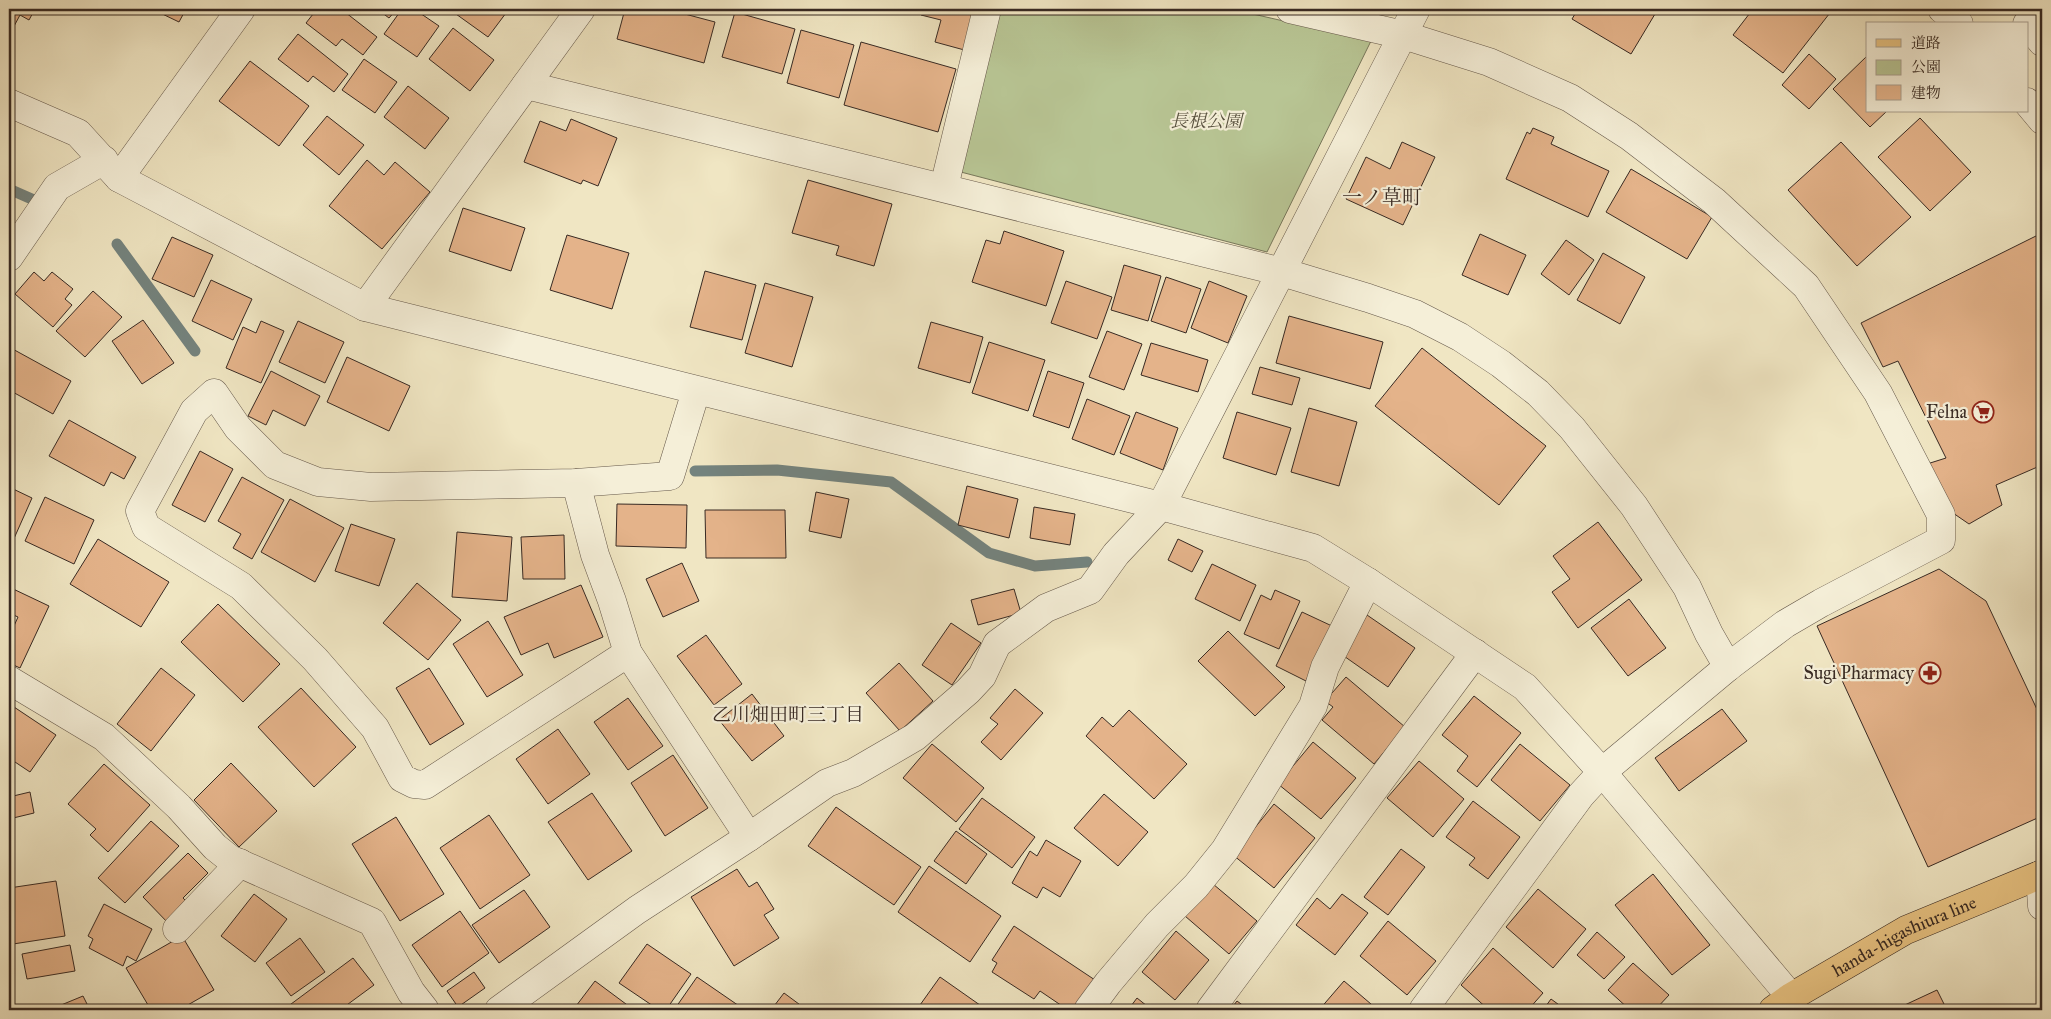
<svg xmlns="http://www.w3.org/2000/svg" width="2051" height="1019" font-family="'IM FELL Great Primer','Noto Serif JP',serif">
<rect width="100%" height="100%" fill="#f0e6c3"/>
<filter id="stains"><feTurbulence type="fractalNoise" baseFrequency=".004" numOctaves="4"/><feColorMatrix values="0 0 0 0 .2 0 0 0 0 .09 0 0 0 0 .02 0 0 0 .5 -.17"/></filter>
<radialGradient id="worn" r=".72"><stop offset=".6" stop-color="#630" stop-opacity="0"/><stop offset="1" stop-color="#630" stop-opacity=".3"/></radialGradient>
<polygon fill="#b8c594" stroke="#78785c" points="999,9 1231,9 1371,41 1267,252 957,171"/>
<g fill="none" stroke-linecap="round" stroke-linejoin="round">
<g stroke="#74837e" stroke-width="11">
<polyline points="9,189 34,200"/>
<polyline points="117,244 195,351"/>
<polyline points="695,471 777,470 891,482 989,553 1035,566 1087,562"/>
</g>
</g>
<g fill="#e4b38a" stroke="#382a23">
<polygon points="9,9 35,9 29,20 20,15 12,30 9,28"/>
<polygon points="152,9 186,9 179,22"/>
<polygon points="317,9 341,9 377,37 363,55 342,39 336,46 306,23"/>
<polygon points="377,9 397,9 389,18"/>
<polygon points="402,9 414,9 439,26 417,57 384,34"/>
<polygon points="449,9 509,9 488,37"/>
<polygon points="625,9 666,9 715,22 704,63 617,39"/>
<polygon points="923,9 980,9 968,51 935,42 941,20 921,15"/>
<polygon points="1522,9 1535,9 1532,14"/>
<polygon points="1578,9 1658,9 1631,54 1572,19"/>
<polygon points="1753,9 1833,9 1783,73 1733,35"/>
<polygon points="735,12 795,29 782,74 722,57"/>
<polygon points="453,28 494,60 470,91 429,59"/>
<polygon points="801,30 854,45 839,98 787,83"/>
<polygon points="298,34 348,74 334,92 313,76 308,82 278,59"/>
<polygon points="861,42 956,69 938,132 844,105"/>
<polygon points="1809,54 1836,79 1809,109 1782,85"/>
<polygon points="1867,56 1867,111 1887,111 1870,127 1833,89"/>
<polygon points="364,59 397,82 375,113 342,90"/>
<polygon points="250,61 309,106 279,146 219,101"/>
<polygon points="408,86 449,118 425,149 384,117"/>
<polygon points="327,116 364,145 339,175 303,145"/>
<polygon points="1920,118 1971,172 1930,211 1878,157"/>
<polygon points="571,119 617,138 598,186 583,180 581,184 524,162 540,121 566,131"/>
<polygon points="1533,128 1554,137 1551,144 1609,171 1588,217 1506,179 1527,132 1530,134"/>
<polygon points="1402,142 1435,157 1403,225 1346,199 1366,157 1390,169"/>
<polygon points="1841,142 1911,217 1857,266 1788,190"/>
<polygon points="367,160 384,175 395,162 430,192 382,249 329,206"/>
<polygon points="1631,169 1712,217 1687,259 1606,212"/>
<polygon points="808,180 892,204 874,266 836,255 839,246 792,233"/>
<polygon points="463,208 525,228 511,271 449,251"/>
<polygon points="1004,231 1064,251 1046,306 972,282 986,240 1000,244"/>
<polygon points="2042,233 2042,465 1996,485 2002,505 1969,524 1953,513 1927,464 1946,458 1898,361 1883,367 1861,323"/>
<polygon points="1480,234 1526,255 1508,295 1462,275"/>
<polygon points="567,235 629,253 612,309 550,290"/>
<polygon points="172,237 213,255 194,297 152,279"/>
<polygon points="1566,240 1594,260 1569,295 1541,274"/>
<polygon points="1603,253 1645,277 1620,324 1577,300"/>
<polygon points="1124,265 1161,276 1148,321 1111,310"/>
<polygon points="705,271 756,285 742,340 690,327"/>
<polygon points="34,272 44,281 52,272 73,289 65,299 72,305 53,327 15,294"/>
<polygon points="1166,277 1201,289 1186,333 1151,321"/>
<polygon points="211,280 252,299 233,340 192,321"/>
<polygon points="1066,281 1112,297 1097,339 1051,323"/>
<polygon points="1209,281 1247,296 1228,343 1191,328"/>
<polygon points="765,283 813,297 792,367 745,353"/>
<polygon points="93,291 122,317 85,357 56,331"/>
<polygon points="1289,316 1383,342 1370,389 1276,363"/>
<polygon points="143,320 174,363 142,384 112,341"/>
<polygon points="261,321 284,331 261,383 226,368 243,327 256,333"/>
<polygon points="298,321 344,342 325,383 279,362"/>
<polygon points="931,322 983,337 970,383 918,368"/>
<polygon points="1107,331 1142,344 1124,390 1089,377"/>
<polygon points="989,342 1045,360 1028,411 972,393"/>
<polygon points="1151,343 1208,360 1198,392 1141,375"/>
<polygon points="9,347 71,381 53,414 9,390"/>
<polygon points="1422,348 1546,446 1499,505 1375,406"/>
<polygon points="347,357 410,386 389,431 327,402"/>
<polygon points="1260,367 1300,378 1292,405 1252,394"/>
<polygon points="271,371 320,396 305,426 273,410 266,425 248,416"/>
<polygon points="1048,371 1084,383 1069,428 1033,416"/>
<polygon points="1087,399 1130,416 1114,455 1072,439"/>
<polygon points="1309,408 1357,422 1339,486 1291,472"/>
<polygon points="1136,412 1178,428 1163,470 1120,453"/>
<polygon points="1237,412 1291,428 1276,475 1223,458"/>
<polygon points="69,420 136,457 124,479 111,472 104,486 49,456"/>
<polygon points="200,451 233,469 205,522 172,505"/>
<polygon points="242,477 284,500 252,559 233,548 241,534 218,521"/>
<polygon points="967,486 1018,499 1009,538 958,525"/>
<polygon points="9,487 32,498 12,543 9,541"/>
<polygon points="816,492 849,499 841,538 809,531"/>
<polygon points="45,497 94,520 74,564 25,541"/>
<polygon points="290,499 344,528 315,582 261,552"/>
<polygon points="617,504 687,505 686,548 616,546"/>
<polygon points="1034,507 1075,514 1070,545 1030,538"/>
<polygon points="705,510 785,510 786,558 706,558"/>
<polygon points="1598,522 1642,580 1578,628 1552,592 1570,579 1553,556"/>
<polygon points="351,524 395,539 379,586 335,571"/>
<polygon points="457,532 512,537 507,601 452,597"/>
<polygon points="564,535 565,579 523,579 521,537"/>
<polygon points="98,539 169,582 141,627 70,584"/>
<polygon points="1178,539 1203,551 1192,572 1168,560"/>
<polygon points="682,563 699,601 663,617 646,579"/>
<polygon points="1212,564 1256,585 1240,621 1195,599"/>
<polygon points="1939,569 1986,601 2042,720 2042,816 1928,867 1817,626"/>
<polygon points="417,583 461,620 428,660 383,623"/>
<polygon points="581,585 603,637 554,658 548,643 521,655 504,617"/>
<polygon points="9,587 49,606 20,668 9,663 9,637 18,617 9,613"/>
<polygon points="1014,589 1021,613 978,625 971,600"/>
<polygon points="1275,590 1300,601 1279,649 1244,634 1261,595 1271,600"/>
<polygon points="1629,599 1666,648 1628,676 1591,628"/>
<polygon points="218,604 280,664 243,702 181,642"/>
<polygon points="1302,612 1332,626 1306,681 1276,666"/>
<polygon points="1367,615 1415,648 1388,687 1341,654"/>
<polygon points="488,621 523,675 487,697 453,644"/>
<polygon points="951,623 981,643 952,685 922,665"/>
<polygon points="1228,631 1285,687 1255,716 1198,661"/>
<polygon points="706,635 742,684 714,705 677,656"/>
<polygon points="899,663 933,701 900,731 866,693"/>
<polygon points="161,668 195,695 151,751 117,724"/>
<polygon points="429,668 464,724 430,745 396,688"/>
<polygon points="1346,677 1405,727 1374,764 1322,720 1333,707 1325,701"/>
<polygon points="301,688 356,747 314,787 258,727"/>
<polygon points="1015,689 1043,713 1001,760 981,742 998,724 990,718"/>
<polygon points="752,694 784,736 752,761 719,720"/>
<polygon points="1474,696 1521,733 1477,787 1457,771 1468,756 1442,735"/>
<polygon points="628,698 663,746 628,770 594,722"/>
<polygon points="11,705 56,735 30,772 9,758 9,709"/>
<polygon points="1722,709 1747,741 1679,791 1655,758"/>
<polygon points="1129,710 1187,764 1154,799 1086,736 1102,717 1113,727"/>
<polygon points="558,729 590,774 548,804 516,759"/>
<polygon points="1313,742 1356,778 1321,819 1278,784"/>
<polygon points="932,744 984,788 956,822 903,778"/>
<polygon points="1520,744 1570,785 1540,821 1491,780"/>
<polygon points="673,755 708,808 665,836 631,783"/>
<polygon points="1419,761 1464,799 1433,837 1387,798"/>
<polygon points="231,763 277,811 239,847 194,800"/>
<polygon points="104,764 150,805 108,852 90,835 96,829 68,804"/>
<polygon points="30,792 34,813 9,819 9,797"/>
<polygon points="592,793 632,851 588,880 548,822"/>
<polygon points="1104,794 1148,832 1118,866 1074,828"/>
<polygon points="982,798 1035,837 1012,868 959,829"/>
<polygon points="1473,801 1520,837 1488,879 1469,865 1475,858 1446,837"/>
<polygon points="1274,804 1315,838 1274,888 1233,855"/>
<polygon points="836,807 921,867 894,905 808,846"/>
<polygon points="489,815 530,875 480,909 440,848"/>
<polygon points="396,817 444,894 400,921 352,844"/>
<polygon points="151,821 179,846 125,903 98,878"/>
<polygon points="956,831 987,854 966,884 934,861"/>
<polygon points="1046,840 1081,861 1060,897 1043,887 1037,898 1012,883 1030,851 1037,856"/>
<polygon points="1401,849 1425,867 1388,915 1364,897"/>
<polygon points="188,853 208,873 183,898 190,905 170,925 143,897"/>
<polygon points="929,866 1001,916 970,962 898,912"/>
<polygon points="737,869 749,887 757,882 774,909 764,915 779,938 734,966 691,897"/>
<polygon points="1653,874 1710,945 1672,975 1615,905"/>
<polygon points="56,881 65,936 13,944 9,918 9,888"/>
<polygon points="1213,884 1257,921 1229,954 1185,916"/>
<polygon points="1538,889 1586,929 1553,968 1506,927"/>
<polygon points="524,890 550,927 499,963 472,925"/>
<polygon points="254,894 287,919 255,962 221,936"/>
<polygon points="1342,894 1368,913 1335,955 1296,925 1317,898 1330,909"/>
<polygon points="104,904 152,929 136,961 127,956 123,966 89,948 93,939 88,936"/>
<polygon points="460,911 489,953 442,987 412,945"/>
<polygon points="1388,921 1436,961 1407,995 1360,956"/>
<polygon points="1014,926 1095,980 1075,1010 1068,1010 1040,991 1034,999 992,972 997,963 992,960"/>
<polygon points="1176,931 1209,960 1175,1000 1142,972"/>
<polygon points="1597,932 1625,957 1604,979 1577,955"/>
<polygon points="182,936 214,990 179,1010 151,1010 126,968"/>
<polygon points="300,938 325,972 291,996 266,963"/>
<polygon points="647,944 691,974 666,1010 659,1010 619,983"/>
<polygon points="70,945 75,971 27,979 22,954"/>
<polygon points="1493,948 1543,993 1528,1010 1489,1010 1461,985"/>
<polygon points="9,958 11,998 9,998"/>
<polygon points="353,958 374,985 340,1010 283,1010"/>
<polygon points="1633,963 1669,995 1655,1010 1630,1010 1608,990"/>
<polygon points="474,972 485,988 458,1007 447,991"/>
<polygon points="697,977 745,1010 674,1010"/>
<polygon points="940,977 987,1010 928,1010 920,1005"/>
<polygon points="595,981 634,1010 573,1010"/>
<polygon points="1344,981 1378,1010 1319,1010"/>
<polygon points="1937,990 1947,1010 1894,1010"/>
<polygon points="784,993 807,1010 771,1010"/>
<polygon points="83,996 90,1010 49,1010"/>
<polygon points="1137,998 1152,1010 1128,1010"/>
<polygon points="1551,999 1566,1010 1543,1010"/>
<polygon points="1237,1001 1249,1010 1230,1010"/>
</g>
<g fill="none" stroke-linecap="round" stroke-linejoin="round">
<g stroke="#66594b" stroke-width="29">
<g id="minor">
<polyline points="1290,9 1403,35 1489,62 1570,98 1629,136 1714,201 1806,286 1878,393 1941,515 1941,540 1821,603 1785,624 1728,667 1602,772 1581,795 1423,1010"/>
<polyline points="1942,9 1959,24"/>
<polyline points="2027,24 2042,42"/>
<polyline points="526,85 1282,272 1368,298 1415,314 1460,337 1501,364 1538,393 1572,428 1634,506 1687,587 1709,634 1728,667"/>
<polyline points="2027,102 2042,120"/>
<polyline points="9,103 78,133 119,178 365,307 1161,506 1313,548 1368,582 1525,687 1602,772 1791,997"/>
<polyline points="119,178 241,9"/>
<polyline points="944,187 987,9"/>
<polyline points="9,257 57,187 104,160"/>
<polyline points="365,307 581,9"/>
<polyline points="576,483 595,555 612,601 628,653 749,837"/>
<polyline points="628,653 425,785 414,784 402,778 375,728 315,659 241,586 146,527 140,511 194,411 214,393 238,428 275,465 318,482 371,487 576,483 670,476 696,391"/>
<polyline points="9,680 104,737 179,807 215,847 230,859 372,922 411,992 425,1010"/>
<polyline points="2040,875 2042,906"/>
<polyline points="177,929 240,863"/>
<polyline points="499,1010 637,910 749,837 827,783 853,773 915,737 968,691 982,676 997,644 1046,608 1090,590 1116,554 1161,506 1416,9"/>
<polyline points="1088,1010 1108,983 1157,925 1196,886 1225,850 1313,706 1325,667 1368,582"/>
<polyline points="1210,1010 1475,653"/>
</g>
</g>
<g stroke="#382a23" stroke-width="29">
<g id="major">
<path id="s1" d="M1773,1010L1791,997L1906,930L2042,874"/>
</g>
</g>
<use href="#minor" stroke="#f5efd8" stroke-width="28"/>
<use href="#major" stroke="#e8c382" stroke-width="28"/>
</g>
<defs>
<g id="supermarket-ring" transform="scale(1.125)"><circle r="9.5" fill="#f5efd8" stroke="#8f2418" stroke-width="1.5"/><path d="M-6-5.5h2.5l.6 2H6L4.5 2H-2.5L-4.4-4H-6ZM-1.5 3.2a1.3 1.3 0 1 0 .1 0ZM3 3.2a1.3 1.3 0 1 0 .1 0Z" fill="#8f2418"/></g>
<g id="pharmacy-ring" transform="scale(1.125)"><circle r="9.5" fill="#f5efd8" stroke="#8f2418" stroke-width="1.5"/><path d="M-2-6h4v4h4v4h-4v4h-4v-4h-4v-4h4Z" fill="#8f2418"/></g>
</defs>
<g fill-rule="evenodd">
<use href="#supermarket-ring" x="1983" y="412"/>
<use href="#pharmacy-ring" x="1930" y="673"/>
</g>
<g text-anchor="middle" dominant-baseline="central" stroke-width="4.5" stroke-linejoin="round" paint-order="stroke">
<g font-size="18" font-style="italic" fill="#58513f" stroke="#f5efd8">
<text x="1206" y="121">長根公園</text>
</g>
<g font-size="18" fill="#382a23" stroke="#f5efd8" text-anchor="end">
<text x="1967" y="412">Felna</text>
<text x="1914" y="673">Sugi Pharmacy</text>
</g>
<g font-size="18" fill="#382a23" stroke="#f5efd8">
<text stroke="none"><textPath href="#s1" startOffset="151">handa-higashiura line</textPath></text>
</g>
<g font-size="19" fill="#382a23" stroke="#f5efd8">
<text x="788" y="714">乙川畑田町三丁目</text>
</g>
<g font-size="20" fill="#382a23" stroke="#f5efd8">
<text x="1382" y="197">一ノ草町</text>
</g>
</g>
<rect width="2051" height="1019" fill="none" stroke="#f0e6c3" stroke-width="30"/>
<rect x="10" y="10" width="2031" height="999" fill="none" stroke="#382a23" stroke-width="2.5"/>
<rect x="15" y="15" width="2021" height="989" fill="none" stroke="#382a23"/>
<rect x="1866" y="22" width="162" height="90" fill="#f5efd8" stroke="#a9a090"/>
<rect x="1876" y="39" width="25" height="8" fill="#e8c382" stroke="#a9a090"/>
<text x="1911" y="48" font-size="15" fill="#382a23">道路</text>
<rect x="1876" y="60" width="25" height="15" fill="#b8c594" stroke="#a9a090"/>
<text x="1911" y="72" font-size="15" fill="#382a23">公園</text>
<rect x="1876" y="85" width="25" height="15" fill="#e4b38a" stroke="#a9a090"/>
<text x="1911" y="98" font-size="15" fill="#382a23">建物</text>
<rect width="100%" height="100%" filter="url(#stains)"/>
<rect width="100%" height="100%" fill="url(#worn)"/>
</svg>
